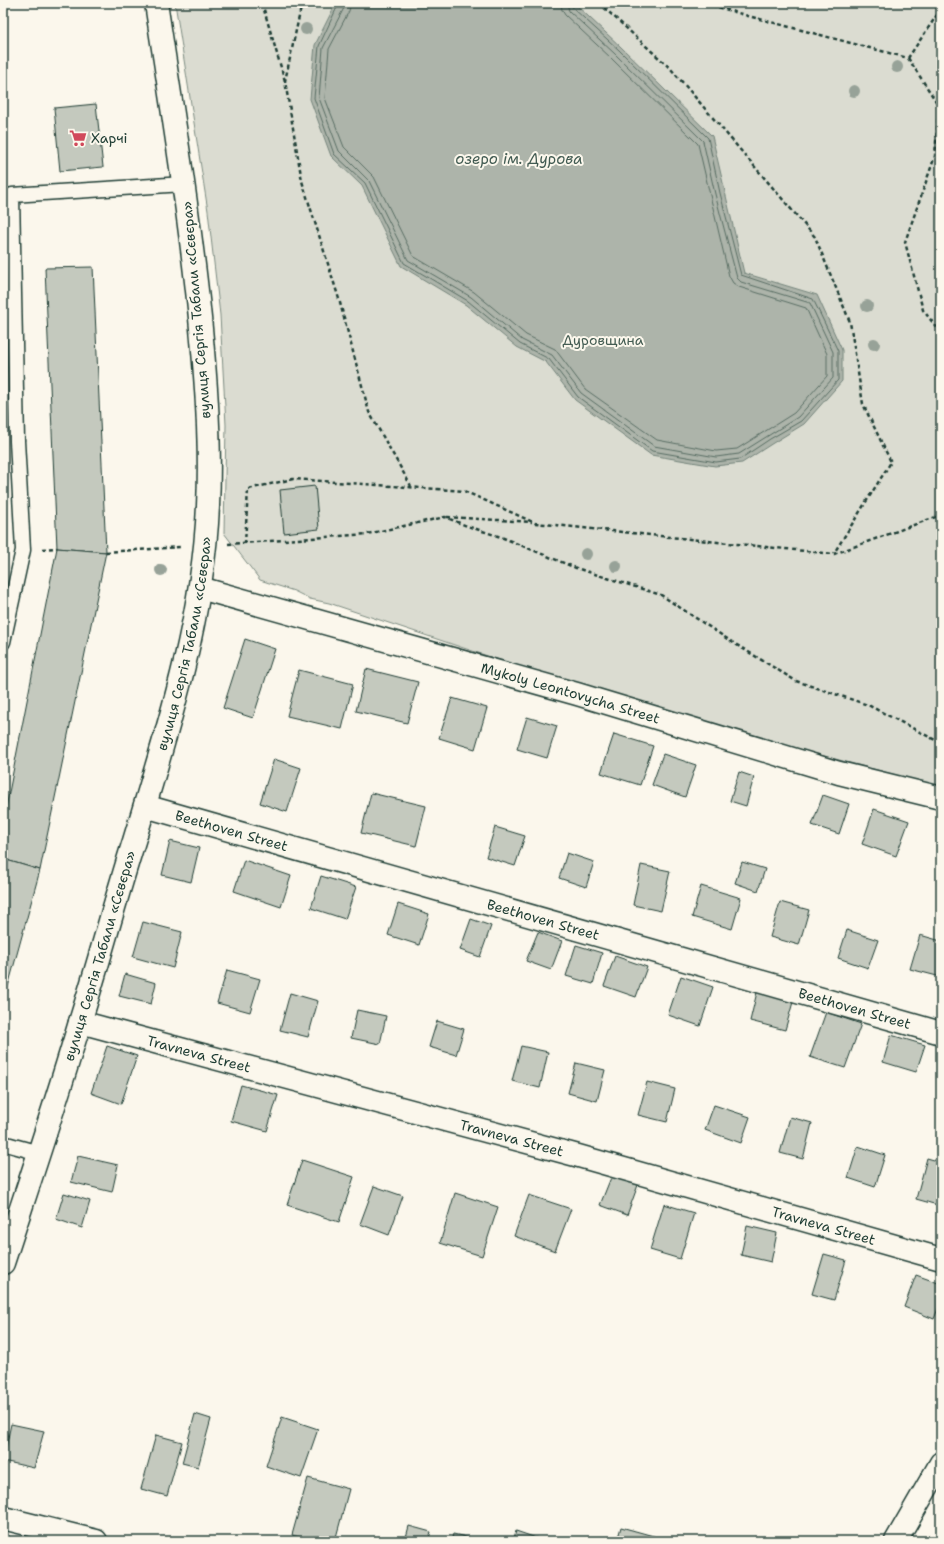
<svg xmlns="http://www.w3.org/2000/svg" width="944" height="1544" font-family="'Shantell Sans',sans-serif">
<rect width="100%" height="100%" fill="#fbf7ec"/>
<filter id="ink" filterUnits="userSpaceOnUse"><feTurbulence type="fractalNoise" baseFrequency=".025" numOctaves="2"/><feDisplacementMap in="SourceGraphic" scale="8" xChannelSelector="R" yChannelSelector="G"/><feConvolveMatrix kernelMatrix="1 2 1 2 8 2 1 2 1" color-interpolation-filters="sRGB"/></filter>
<g filter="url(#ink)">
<polygon fill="#dbdcd1" stroke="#7d8c82" points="175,3 941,3 941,787 643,708 329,603 310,599 294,591 260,580 224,533 226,425 220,315 208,211"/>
<polygon fill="#adb4aa" stroke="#74847b" points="336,3 574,3 621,47 712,136 744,273 817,295 842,350 842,381 804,424 773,443 742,463 715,466 651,455 575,400 546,362 517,347 466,305 401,266 362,186 331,156 310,99 315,45"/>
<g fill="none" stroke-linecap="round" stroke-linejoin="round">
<g stroke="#586d63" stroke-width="1">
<polyline points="339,3 319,46 314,98 334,154 365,183 404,263 468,301 520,344 549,359 578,397 652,451 716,462 740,459 770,439 801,421 838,380 838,351 813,299 741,275 720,193 708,138 619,50 573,8 572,3"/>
<polyline points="345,3 344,8 323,48 319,98 339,151 369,181 408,260 471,297 522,340 552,355 581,393 654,446 716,457 739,454 798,417 833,378 833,352 810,303 741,282 737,278 715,194 703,141 615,54 569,11 567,3"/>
<polyline points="351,3 349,11 329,49 325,98 344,147 374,177 413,256 474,292 526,335 555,349 585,389 657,440 716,451 737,449 794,413 827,376 827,354 806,308 739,287 733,283 729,276 698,144 611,58 565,15 562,10 561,3"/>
</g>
</g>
<g fill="#c4c9be" stroke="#1f3d34">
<polygon points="96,104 103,167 60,171 54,108"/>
<polygon points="93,267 106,552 57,548 45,268"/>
<polygon points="315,486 319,529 284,533 280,490"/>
<polygon points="57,548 106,552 40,870 3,859 3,823"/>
<polygon points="245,639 275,649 253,718 223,708"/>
<polygon points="366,669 418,682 407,723 356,711"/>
<polygon points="299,670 353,684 342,729 287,716"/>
<polygon points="452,698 487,708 475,749 439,738"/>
<polygon points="527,717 557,726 547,758 517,749"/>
<polygon points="614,734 653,746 640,785 601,773"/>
<polygon points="663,754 696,765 685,797 652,785"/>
<polygon points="274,759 301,768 287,812 260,803"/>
<polygon points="739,772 754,777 746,806 730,801"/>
<polygon points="371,793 426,806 416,846 361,833"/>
<polygon points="823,795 849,804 839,834 812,825"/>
<polygon points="874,809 909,821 896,856 862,844"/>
<polygon points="495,827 525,836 515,866 486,857"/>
<polygon points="170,841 199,848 191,882 162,875"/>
<polygon points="567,853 594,862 586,887 559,878"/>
<polygon points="3,859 40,870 3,1005"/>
<polygon points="244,860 291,876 281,907 234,891"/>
<polygon points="742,862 765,869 758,891 735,883"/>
<polygon points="641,865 670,871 661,911 633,905"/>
<polygon points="321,876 356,887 345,919 311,908"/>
<polygon points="701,886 741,898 732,929 692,917"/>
<polygon points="780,902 809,910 799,945 770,937"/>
<polygon points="398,904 429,914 419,945 388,935"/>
<polygon points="471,919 491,926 480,957 460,950"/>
<polygon points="143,922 182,932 173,968 133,957"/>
<polygon points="847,930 878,940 868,968 838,958"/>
<polygon points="538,932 562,941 551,970 526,961"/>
<polygon points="920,935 941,941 941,977 910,969"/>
<polygon points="576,945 602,953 593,984 566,976"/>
<polygon points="615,956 647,967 636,997 604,986"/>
<polygon points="227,970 260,979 250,1012 217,1003"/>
<polygon points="125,974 156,983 151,1004 119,996"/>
<polygon points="681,976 713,987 700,1026 668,1015"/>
<polygon points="757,992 793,1002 785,1030 750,1021"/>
<polygon points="290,993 318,1001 308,1037 280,1030"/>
<polygon points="357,1010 386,1016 380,1044 351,1038"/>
<polygon points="826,1012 861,1024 845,1068 810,1057"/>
<polygon points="437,1021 464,1029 456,1055 429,1047"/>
<polygon points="891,1035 925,1045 916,1072 883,1062"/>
<polygon points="107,1046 137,1056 121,1104 91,1093"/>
<polygon points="521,1046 548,1052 540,1088 512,1081"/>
<polygon points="576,1063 605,1070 597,1101 568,1093"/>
<polygon points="647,1082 675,1089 667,1122 638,1115"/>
<polygon points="241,1085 278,1095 267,1131 231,1121"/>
<polygon points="714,1105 750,1117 741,1143 705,1130"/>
<polygon points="790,1117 812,1123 803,1159 780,1153"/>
<polygon points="858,1146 885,1155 875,1187 848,1178"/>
<polygon points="78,1156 118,1165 112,1192 71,1182"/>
<polygon points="927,1158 941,1162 941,1206 916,1199"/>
<polygon points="302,1160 354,1177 339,1222 287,1205"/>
<polygon points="612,1175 638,1185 627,1215 600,1205"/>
<polygon points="374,1186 403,1196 389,1235 360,1224"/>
<polygon points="64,1193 90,1201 82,1228 56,1219"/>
<polygon points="455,1193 498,1207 482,1256 440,1243"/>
<polygon points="529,1195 571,1209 555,1251 514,1236"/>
<polygon points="664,1204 694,1213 680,1259 650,1250"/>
<polygon points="747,1226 777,1233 771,1262 741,1255"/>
<polygon points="824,1254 846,1260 834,1300 812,1294"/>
<polygon points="916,1275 941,1284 941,1301 934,1319 904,1307"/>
<polygon points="195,1414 211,1419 198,1467 182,1463"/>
<polygon points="282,1417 318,1429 301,1478 266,1466"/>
<polygon points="11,1424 44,1431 34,1468 3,1461"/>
<polygon points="156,1435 182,1442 167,1496 141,1489"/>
<polygon points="308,1478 349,1489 335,1541 314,1541 292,1535"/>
<polygon points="409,1526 431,1532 428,1541 405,1541"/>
<polygon points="621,1527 657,1537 655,1541 617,1541"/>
<polygon points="516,1531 545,1541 513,1541"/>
<polygon points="453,1534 484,1541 451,1541"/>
</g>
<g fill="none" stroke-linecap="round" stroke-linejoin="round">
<g stroke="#1f3d34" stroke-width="17">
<g id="service">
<polyline points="3,642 23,550 17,441 12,195 184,184"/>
<polyline points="3,1143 39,1153"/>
</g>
</g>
<g stroke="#1f3d34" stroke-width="25">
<g id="minor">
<path id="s1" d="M200,588L577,694L839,773L941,798"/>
<path id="s2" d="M145,806L941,1033"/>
<path id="s3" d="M80,1022L575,1155L941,1259"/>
<polyline points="3,1518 96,1541"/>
</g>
</g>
<g stroke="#1f3d34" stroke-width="25">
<polyline id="tertiary" points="896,1541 941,1463"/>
</g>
<g stroke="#1f3d34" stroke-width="25">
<g id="secondary">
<path id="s4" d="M3,1263C29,1183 56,1103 80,1022C99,962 115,901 134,841C167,732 203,621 208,506C211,444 206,380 200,318C189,212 172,108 156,3"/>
</g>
</g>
<g stroke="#1f3d34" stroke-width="2.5" stroke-dasharray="4 3" stroke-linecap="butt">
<polyline points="262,3 285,81"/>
<polyline points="302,3 285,81 302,181 339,299 369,412 411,486"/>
<polyline points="599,3 671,69 815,237 850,322 863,404 891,462 834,553"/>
<polyline points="705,3 748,16 908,58 941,9"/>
<polyline points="908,58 939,106 935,156 905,242 923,310 941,333"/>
<polyline points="447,517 532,522"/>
<polyline points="228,544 367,534 445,517 467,526 501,537 576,568 661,595 732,642 796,681 868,705 941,743"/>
<polyline points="245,544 248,489 293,479 464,491 535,523 834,554 941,515"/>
<polyline points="42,549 57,548"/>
<polyline points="106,552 181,547"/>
</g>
<use href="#service" stroke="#fbf7ec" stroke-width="14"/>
<use href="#minor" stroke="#fbf7ec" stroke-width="22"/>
<use href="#tertiary" stroke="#fbf7ec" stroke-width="22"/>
<use href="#secondary" stroke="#fbf7ec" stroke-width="22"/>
</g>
<g fill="#97a298">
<circle cx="306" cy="29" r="6"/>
<circle cx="897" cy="67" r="6"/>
<circle cx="854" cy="91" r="6"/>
<circle cx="867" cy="306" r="6"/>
<circle cx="874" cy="344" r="6"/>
<circle cx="586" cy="554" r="6"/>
<circle cx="616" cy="566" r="6"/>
<circle cx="161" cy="570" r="6"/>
</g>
</g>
<defs>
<g id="supermarket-bare" transform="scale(1.38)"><path d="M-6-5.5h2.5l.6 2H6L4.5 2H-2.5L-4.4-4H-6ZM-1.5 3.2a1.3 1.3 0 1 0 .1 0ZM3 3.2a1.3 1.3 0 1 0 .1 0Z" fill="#d1495b" stroke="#fbf7ec" stroke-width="2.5" paint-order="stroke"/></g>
</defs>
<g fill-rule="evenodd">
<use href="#supermarket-bare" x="78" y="138"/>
</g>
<g text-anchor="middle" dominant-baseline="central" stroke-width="4" stroke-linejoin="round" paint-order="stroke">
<g font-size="14" fill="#1f3d34" stroke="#fbf7ec" text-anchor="start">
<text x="91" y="138">Харчі</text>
</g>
<g font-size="14" fill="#1f3d34" stroke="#fbf7ec">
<text transform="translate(196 310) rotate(-95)">вулиця Сергія Табали «Сєвєра»</text>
<text stroke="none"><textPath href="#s4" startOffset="646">вулиця Сергія Табали «Сєвєра»</textPath></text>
<text stroke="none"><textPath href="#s1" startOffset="385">Mykoly Leontovycha Street</textPath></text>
<text stroke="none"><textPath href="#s2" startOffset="90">Beethoven Street</textPath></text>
<text stroke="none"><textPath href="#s2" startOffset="414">Beethoven Street</textPath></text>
<text stroke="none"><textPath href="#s4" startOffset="322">вулиця Сергія Табали «Сєвєра»</textPath></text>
<text stroke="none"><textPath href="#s2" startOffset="738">Beethoven Street</textPath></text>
<text stroke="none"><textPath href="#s3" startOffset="123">Travneva Street</textPath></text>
<text stroke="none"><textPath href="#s3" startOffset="447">Travneva Street</textPath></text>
<text stroke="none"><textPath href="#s3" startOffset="771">Travneva Street</textPath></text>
</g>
<g font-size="14" fill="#455d53" stroke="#fbf7ec">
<text x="603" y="340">Дуровщина</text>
</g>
<g font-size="15" font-style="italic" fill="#425b52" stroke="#fbf7ec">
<text x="519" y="159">озеро ім. Дурова</text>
</g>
</g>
<rect width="944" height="1544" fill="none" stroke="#fbf7ec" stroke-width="16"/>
<rect x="8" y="8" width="928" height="1528" fill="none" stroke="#1f3d34" stroke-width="1.5" filter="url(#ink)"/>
</svg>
